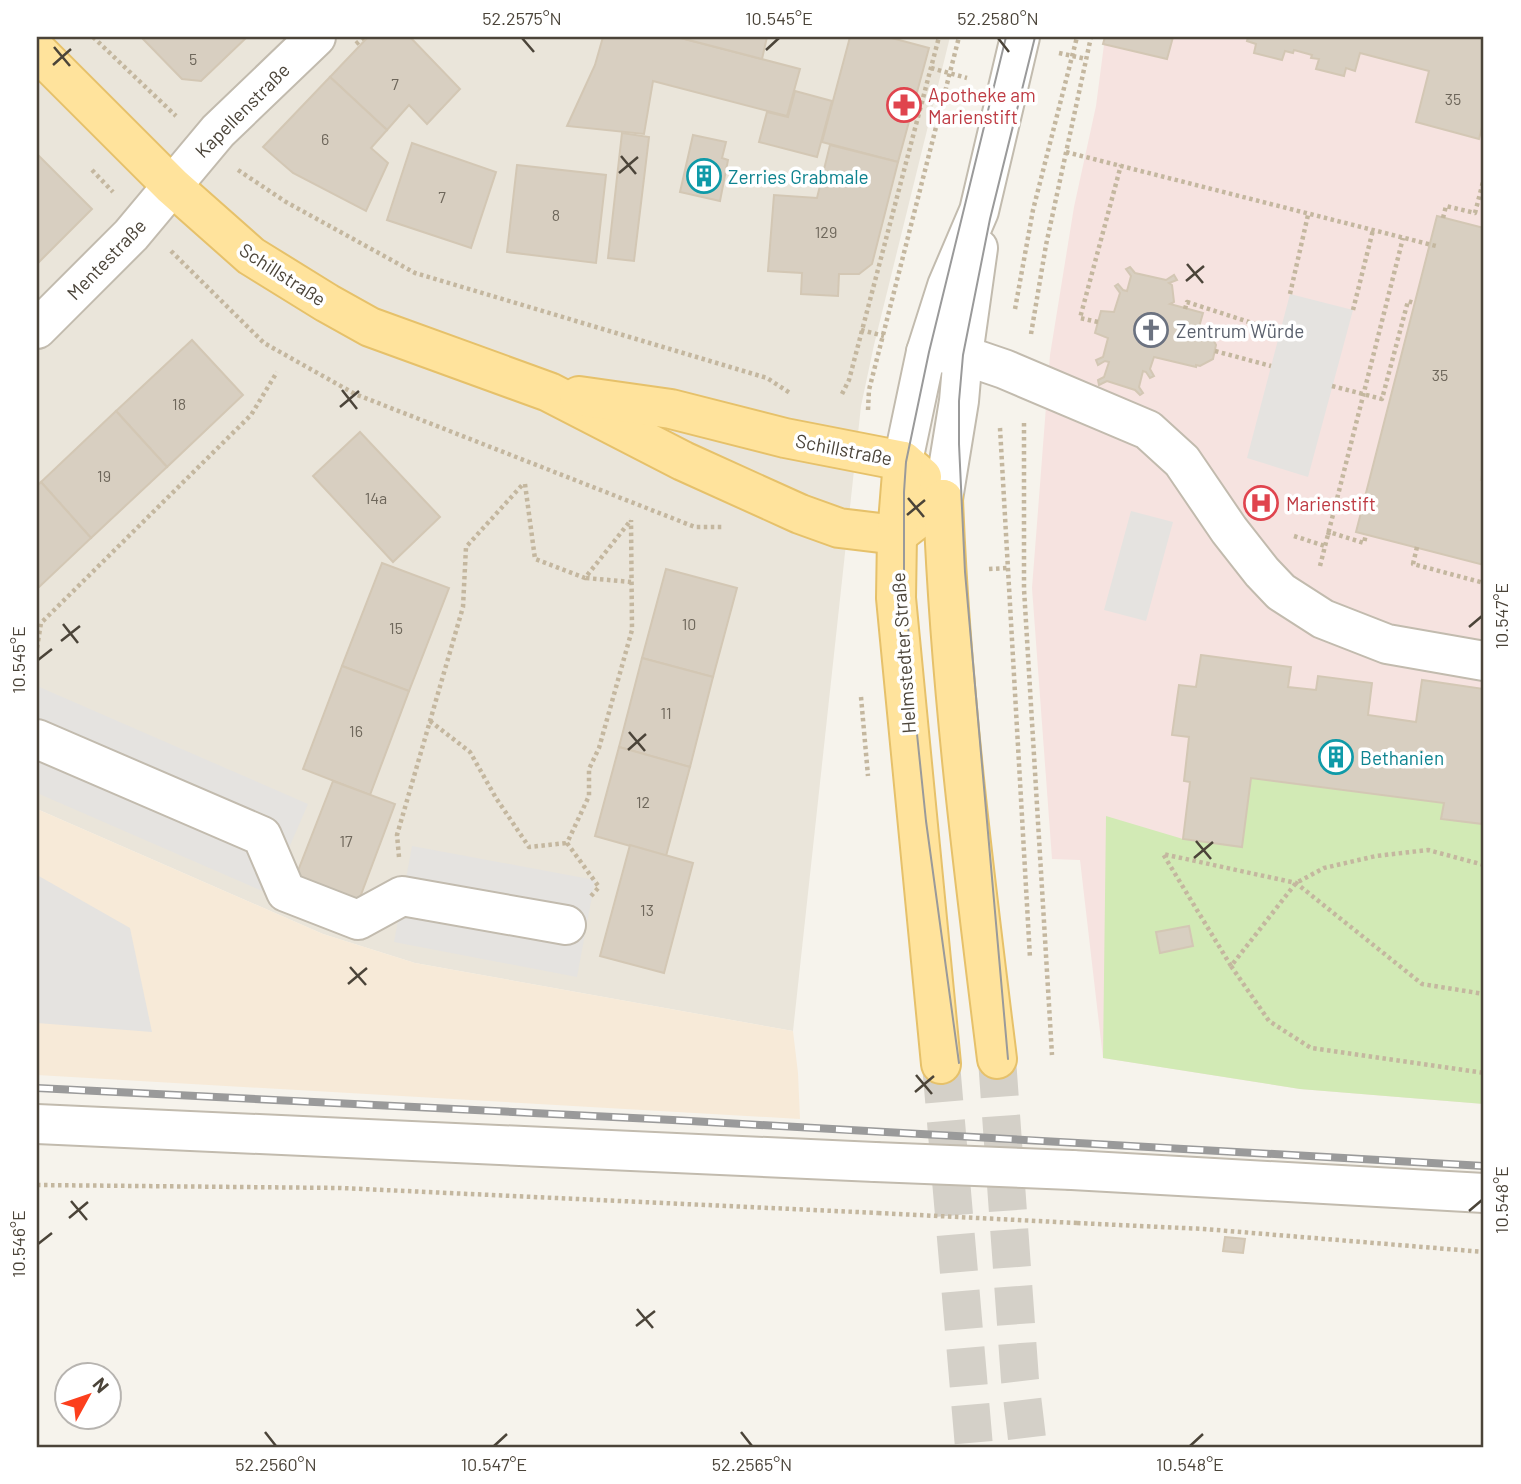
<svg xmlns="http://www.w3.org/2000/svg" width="1521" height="1484" font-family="Barlow,sans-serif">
<rect width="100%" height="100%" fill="#f6f3ec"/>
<polygon fill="#eae5da" points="37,37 950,37 874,345 861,406 793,1031 415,963 323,934 37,809"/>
<polygon fill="#f7ead8" points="37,809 323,934 415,963 793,1031 798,1073 800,1119 37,1075"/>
<polygon fill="#f6e3e0" points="1105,37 1484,37 1484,1104 1300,1089 1103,1058 1080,860 1052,859 1032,588 1050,355 1074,207 1096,106"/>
<polygon fill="#d2eab5" points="1251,778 1444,803 1441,818 1483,824 1484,814 1484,1104 1300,1089 1103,1058 1106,816 1183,839 1242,847"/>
<g fill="#e5e3e0">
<polygon points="1290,294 1353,310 1308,477 1247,458"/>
<polygon points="1131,511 1173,522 1146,621 1104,610"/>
<polygon points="37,686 308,804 269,894 37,793"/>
<polygon points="412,846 595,880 577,977 394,942"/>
<polygon points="37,875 130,928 152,1032 37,1023"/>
</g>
<g fill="#d8cfc1" stroke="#d3c7b4" stroke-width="2">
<polygon points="141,37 247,37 201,81 182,79"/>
<polygon points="368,37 410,37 460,89 427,124 409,105 387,130 330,77"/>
<polygon points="603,37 677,37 800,69 787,116 653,81 644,134 567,126 595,65"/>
<polygon points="677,37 767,37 762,59"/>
<polygon points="850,37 888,37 929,48 898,162 822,142"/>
<polygon points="1105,37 1173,37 1167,59 1103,44"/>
<polygon points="1248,37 1484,37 1484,119 1479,139 1416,122 1429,71 1360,53 1355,71 1346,68 1344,76 1316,69 1319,59 1311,58 1312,55 1294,50 1293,53 1285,51 1282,60 1254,53 1256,44 1247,41"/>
<polygon points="330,77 387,130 371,148 388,163 366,211 293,173 263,147"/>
<polygon points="795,91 832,101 817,157 759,142 767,112 788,117"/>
<polygon points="622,133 649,137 634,261 608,258"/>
<polygon points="693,135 726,142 722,158 728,160 720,201 680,192"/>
<polygon points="412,143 496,172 471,248 387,220"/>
<polygon points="830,145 898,162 872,264 859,274 839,274 838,296 801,294 802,273 768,271 774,195 817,198"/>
<polygon points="39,156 92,209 37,264 37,158"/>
<polygon points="517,165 606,175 596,263 507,252"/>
<polygon points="1437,216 1484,228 1484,465 1481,480 1484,481 1484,565 1356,532"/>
<polygon points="1130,267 1135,273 1166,280 1174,275 1177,280 1169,283 1172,285 1174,302 1170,304 1203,313 1199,327 1206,328 1205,332 1209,332 1216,345 1213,359 1200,366 1196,365 1196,367 1154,357 1150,369 1154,376 1150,378 1146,372 1143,371 1139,387 1143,393 1140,395 1135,390 1107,381 1099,385 1098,380 1104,377 1109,362 1105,361 1098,365 1096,360 1103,357 1108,338 1095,333 1101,311 1114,312 1120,293 1115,286 1118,284 1123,290 1127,291 1131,276 1126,269"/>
<polygon points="192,340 243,395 167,467 116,411"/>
<polygon points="116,411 167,467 91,538 41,482"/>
<polygon points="360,432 440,517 393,562 313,476"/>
<polygon points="41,482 91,538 37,589 37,486"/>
<polygon points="382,563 449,588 409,691 342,666"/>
<polygon points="666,569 737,588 713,677 642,658"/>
<polygon points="1201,655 1291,667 1288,687 1316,690 1318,676 1372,683 1368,715 1416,722 1422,680 1484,689 1483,824 1441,819 1444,803 1251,778 1242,847 1183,839 1190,782 1184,781 1189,737 1172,735 1179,685 1196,687"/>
<polygon points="642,658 713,677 690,767 619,747"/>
<polygon points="342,666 409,691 370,795 303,769"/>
<polygon points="619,747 690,767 666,856 595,836"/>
<polygon points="333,781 395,804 359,900 296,876"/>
<polygon points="630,845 693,863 664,973 600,956"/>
<polygon points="1189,926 1193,946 1160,953 1156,932"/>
<polygon points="1225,1237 1245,1239 1243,1253 1223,1251"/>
</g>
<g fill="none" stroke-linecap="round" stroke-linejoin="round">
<g stroke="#d4d0c8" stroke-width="38" stroke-dasharray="38 19" stroke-linecap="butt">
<polyline points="997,1059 1020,1380 1028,1447"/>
<polyline points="941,1064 974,1447"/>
</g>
<g stroke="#c2bbae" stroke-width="42">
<g id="minor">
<polyline points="37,329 131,235 218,131 316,37"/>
<polyline points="926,352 963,355 1004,369 1148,430 1182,461 1229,530 1262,572 1281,592 1323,619 1387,644 1484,661"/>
<polyline points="903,461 926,352 947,286 979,211 1020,37"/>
<polyline points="943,499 959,401 963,355 978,248"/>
<polyline points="37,739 262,836 286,892 358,920 402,896 566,925"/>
<polyline points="37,1124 875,1162"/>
<polyline points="1072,1170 1484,1193"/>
</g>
</g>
<g stroke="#e6c16a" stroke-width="42">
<g id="major">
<polyline points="37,51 172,186 251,256 327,303 370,327 549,392 683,461 800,514 839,528 897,535 943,499"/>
<polyline points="579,396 671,409 785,438 903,461 922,477"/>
<polyline points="903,461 897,535 896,598 941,1064"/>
<path d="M943,499C950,686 974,873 997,1059"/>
</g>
</g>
<g stroke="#c4b79f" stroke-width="4.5" stroke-dasharray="3.5 3.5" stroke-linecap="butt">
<polyline points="93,37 176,116"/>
<polyline points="356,44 364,37"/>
<polyline points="1059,53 1086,59"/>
<polyline points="931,68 967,78"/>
<polyline points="1066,152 1436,246"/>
<polyline points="92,170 113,192"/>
<polyline points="238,170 286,202 415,273 767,378 790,393"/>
<polyline points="1443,218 1446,206 1475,213 1484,178"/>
<polyline points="171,251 264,343 355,394 695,527 722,527"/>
<polyline points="1290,294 1308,215"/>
<polyline points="1015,309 1033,210 1077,37"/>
<polyline points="1185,309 1187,302 1280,332"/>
<polyline points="1353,310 1373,230"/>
<polyline points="1098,322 1080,318 1121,165"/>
<polyline points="861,330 884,336"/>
<polyline points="1031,334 1046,245 1091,37"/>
<polyline points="1215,351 1271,366"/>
<polyline points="1332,386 1382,399 1408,301 1414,303"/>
<polyline points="842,394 849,380 939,37"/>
<polyline points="868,410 869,390 959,37"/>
<polyline points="1024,423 1024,589 1052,1055"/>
<polyline points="1000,428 1030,958"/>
<polyline points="525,484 535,559 585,578 631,520"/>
<polyline points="1328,535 1329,532 1364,543 1366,534"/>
<polyline points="1294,536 1325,546 1326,544"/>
<polyline points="1417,547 1413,564 1484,583"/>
<polyline points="1320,566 1403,238"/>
<polyline points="989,569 1008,568"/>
<polyline points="586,578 631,582"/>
<polyline points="37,648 41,623 251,415 277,372"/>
<polyline points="861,697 868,776"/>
<polyline points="430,721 470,752 496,798 529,847 567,843"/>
<polyline points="399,857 397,835 463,607 466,547 524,483"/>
<polyline points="1484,865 1428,850 1376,856 1324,868 1296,883 1231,966 1163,854 1296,883 1422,984 1484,994"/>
<polyline points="591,896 599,887 567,843 589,796 589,769 599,748 632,630 631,520"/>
<polyline points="1231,966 1269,1021 1311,1048 1484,1073"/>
<polyline points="37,1185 341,1188 878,1213"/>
<polyline points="1077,1223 1204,1229 1484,1252"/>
</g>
<use href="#minor" stroke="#fff" stroke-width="38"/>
<use href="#major" stroke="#ffe39c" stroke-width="38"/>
<g stroke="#9a9a9a" stroke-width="2">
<polyline points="1008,1059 965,572 959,444 959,401 963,355 990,219 1035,37"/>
<polyline points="959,1063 926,821 917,734 904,577 904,492 906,462 929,352 1006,37"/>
</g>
<g stroke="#9a9a9a" stroke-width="8">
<polyline id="rail" points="37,1088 673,1120 1484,1166"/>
</g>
<use href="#rail" stroke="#fff" stroke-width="5" stroke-dasharray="16" stroke-linecap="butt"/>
<g stroke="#c2bbae" stroke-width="42" stroke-linecap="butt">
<polyline id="minor-bridge" points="875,1162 1072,1170"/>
</g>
<polyline stroke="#c4b79f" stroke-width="4.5" stroke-dasharray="3.5 3.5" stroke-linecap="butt" points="878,1213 1077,1223"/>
<use href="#minor-bridge" stroke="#fff" stroke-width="38"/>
</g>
<path fill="none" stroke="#4b4439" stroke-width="2.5" d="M522,38L534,52M998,38L1009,52M54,47L70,66M766,50L779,38M53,65L71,49M621,156L636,174M619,173L638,157M1187,264L1203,283M1186,281L1204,266M342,390L357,409M340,407L359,391M908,498L924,517M907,515L925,500M63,624L78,643M1469,627L1482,616M61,641L80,626M38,660L52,649M629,732L645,751M628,750L646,734M1196,841L1211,859M1194,858L1213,842M350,967L366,985M348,984L367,968M916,1075L932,1094M915,1092L934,1076M71,1201L87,1220M1469,1211L1482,1200M69,1218L88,1202M38,1244L52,1233M637,1309L653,1328M636,1326L655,1311M265,1432L276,1446M741,1432L752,1446M494,1446L507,1434M1190,1446L1203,1434"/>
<defs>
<g id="pharmacy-ring" transform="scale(1.75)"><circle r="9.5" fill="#fff" stroke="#e0444e" stroke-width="1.5"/><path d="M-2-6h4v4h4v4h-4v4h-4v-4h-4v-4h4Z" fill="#e0444e"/></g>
<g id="building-ring" transform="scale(1.75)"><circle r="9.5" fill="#fff" stroke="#0f9aa8" stroke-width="1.5"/><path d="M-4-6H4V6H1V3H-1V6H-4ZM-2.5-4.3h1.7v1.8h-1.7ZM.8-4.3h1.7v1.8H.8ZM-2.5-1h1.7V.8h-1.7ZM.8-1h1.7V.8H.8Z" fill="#0f9aa8"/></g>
<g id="church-ring" transform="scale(1.75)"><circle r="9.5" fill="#fff" stroke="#6b7280" stroke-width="1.5"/><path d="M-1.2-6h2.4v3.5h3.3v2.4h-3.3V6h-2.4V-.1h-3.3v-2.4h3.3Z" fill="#6b7280"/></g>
<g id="hospital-ring" transform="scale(1.75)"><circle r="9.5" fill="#fff" stroke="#e0444e" stroke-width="1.5"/><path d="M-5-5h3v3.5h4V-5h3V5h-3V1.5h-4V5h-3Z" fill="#e0444e"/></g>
</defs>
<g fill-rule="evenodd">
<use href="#pharmacy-ring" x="904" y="105"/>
<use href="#building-ring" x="704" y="176"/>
<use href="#church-ring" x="1151" y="330"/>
<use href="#hospital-ring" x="1261" y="503"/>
<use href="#building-ring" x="1336" y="757"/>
</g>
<g text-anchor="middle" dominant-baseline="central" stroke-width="7" stroke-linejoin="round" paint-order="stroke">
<g font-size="16" fill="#6e675b">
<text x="193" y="58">5</text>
<text x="395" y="83">7</text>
<text x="1453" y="98">35</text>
<text x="325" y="138">6</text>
<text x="442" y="196">7</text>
<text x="556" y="214">8</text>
<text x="826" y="231">129</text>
<text x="1440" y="374">35</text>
<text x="179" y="403">18</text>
<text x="104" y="475">19</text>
<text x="376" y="497">14a</text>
<text x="689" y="623">10</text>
<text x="396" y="627">15</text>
<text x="666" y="712">11</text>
<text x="356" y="730">16</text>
<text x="643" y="801">12</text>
<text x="346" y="840">17</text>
<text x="647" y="909">13</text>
</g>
<g font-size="19" fill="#be3a42" stroke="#fff" text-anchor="start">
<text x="928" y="94">Apotheke am<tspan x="928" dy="22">Marienstift</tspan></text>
<text x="1286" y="503">Marienstift</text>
</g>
<g font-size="19" fill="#4b4439" stroke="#fff">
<text transform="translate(242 110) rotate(-45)">Kapellenstraße</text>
<text transform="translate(106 259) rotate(-46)">Mentestraße</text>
<text transform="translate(283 274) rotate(33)">Schillstraße</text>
<text transform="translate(844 449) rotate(11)">Schillstraße</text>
<text transform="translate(903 653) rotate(-94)">Helmstedter Straße</text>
</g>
<g font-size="19" fill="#0d838f" stroke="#fff" text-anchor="start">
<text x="728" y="176">Zerries Grabmale</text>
<text x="1360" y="757">Bethanien</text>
</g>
<g font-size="19" fill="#5b616d" stroke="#fff" text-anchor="start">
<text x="1176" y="330">Zentrum Würde</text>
</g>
</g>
<rect width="1521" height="1484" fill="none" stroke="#ffffff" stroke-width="77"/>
<g transform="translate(88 1396) rotate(50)"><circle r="33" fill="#ffffff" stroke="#b7b4b0" stroke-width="2"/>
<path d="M0-5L12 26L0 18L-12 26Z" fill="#fc3f1d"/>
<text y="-10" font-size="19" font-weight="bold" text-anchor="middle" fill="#4b4439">N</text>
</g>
<rect x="38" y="38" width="1444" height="1408" fill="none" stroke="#4b4439" stroke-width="2.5"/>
<g font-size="18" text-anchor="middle" fill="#4b4439">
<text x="522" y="25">52.2575°N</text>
<text x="779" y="25">10.545°E</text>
<text x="998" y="25">52.2580°N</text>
<text transform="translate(1502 616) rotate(-90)" y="6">10.547°E</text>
<text transform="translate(19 660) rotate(-90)" y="6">10.545°E</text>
<text transform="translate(1502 1200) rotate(-90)" y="6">10.548°E</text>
<text transform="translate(19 1244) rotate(-90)" y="6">10.546°E</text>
<text x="276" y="1471">52.2560°N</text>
<text x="494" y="1471">10.547°E</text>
<text x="752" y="1471">52.2565°N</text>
<text x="1190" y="1471">10.548°E</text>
</g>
</svg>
